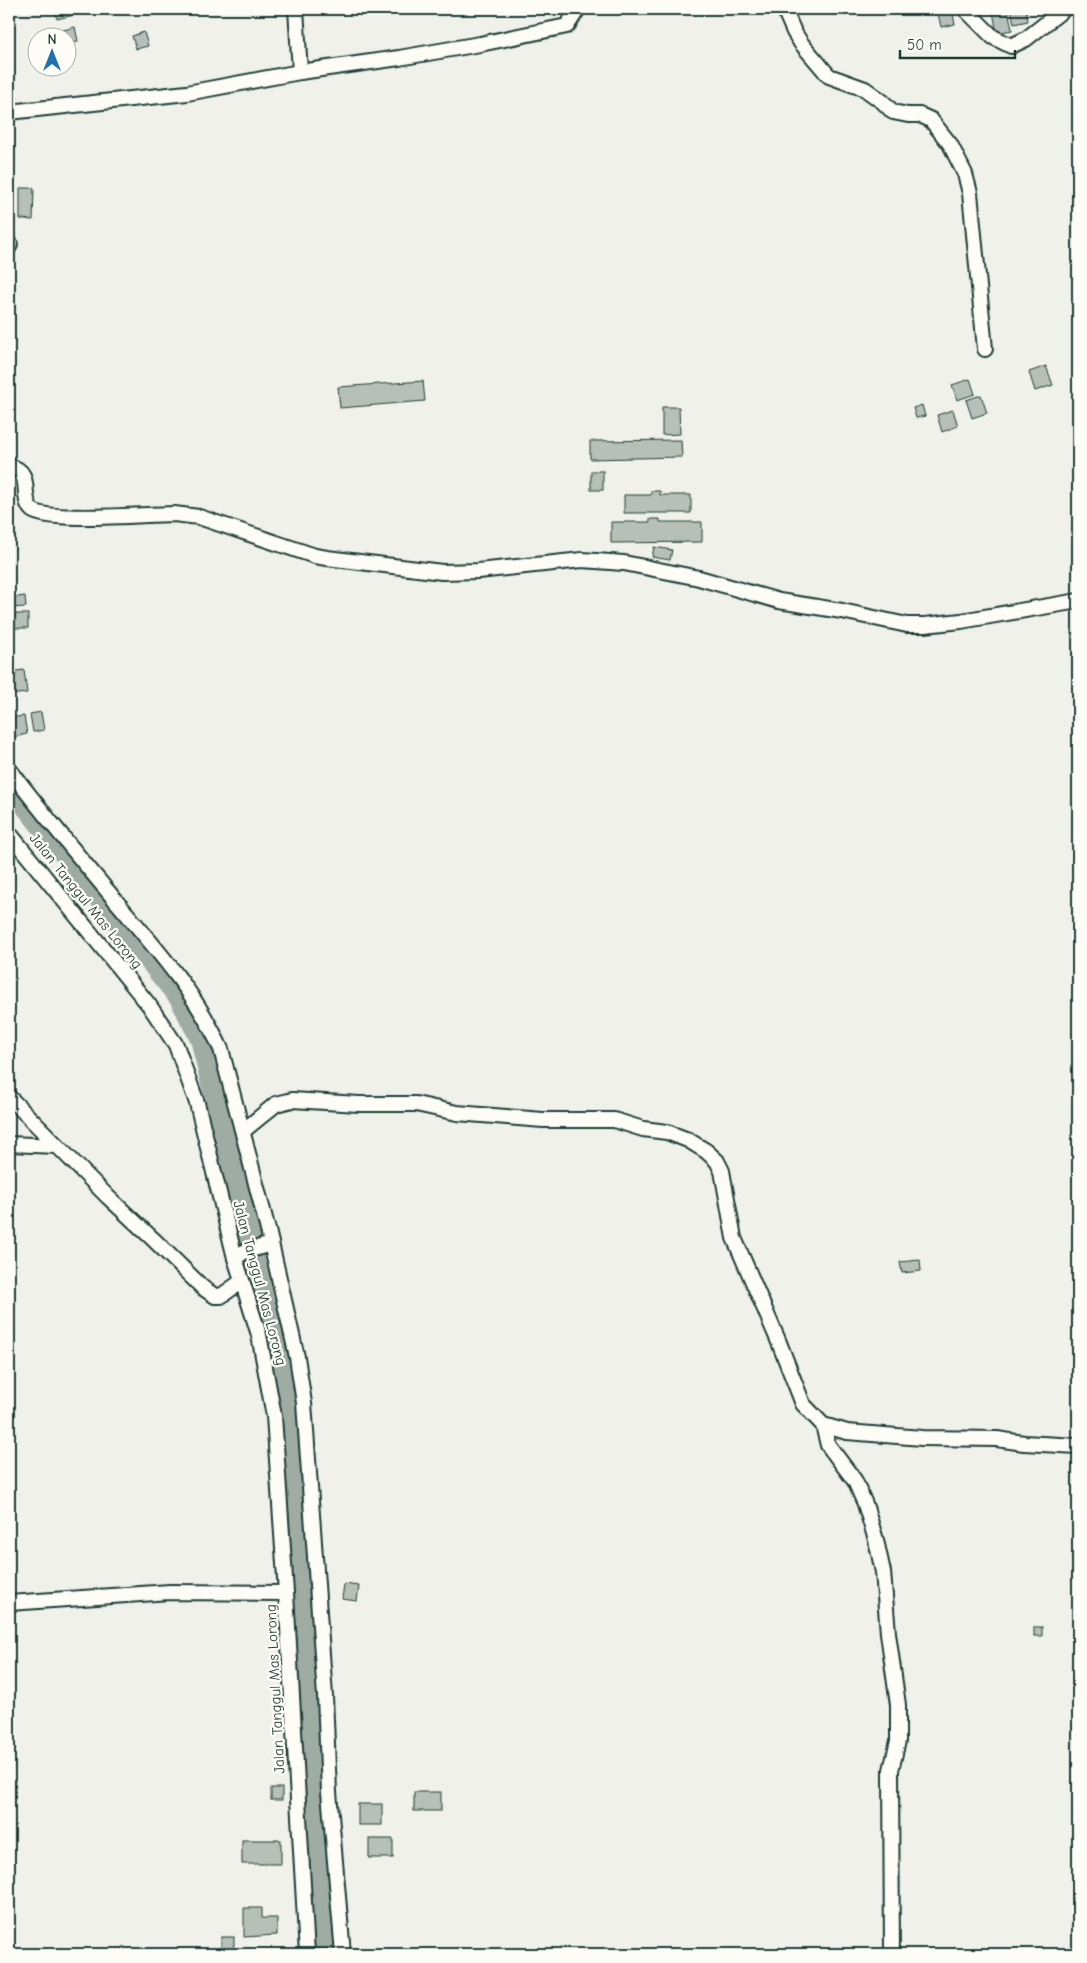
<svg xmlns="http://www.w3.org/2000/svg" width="1087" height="1963" font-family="'Comic Neue',sans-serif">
<rect width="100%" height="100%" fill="#f0f1eb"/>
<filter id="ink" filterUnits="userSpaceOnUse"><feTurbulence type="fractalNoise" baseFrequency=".02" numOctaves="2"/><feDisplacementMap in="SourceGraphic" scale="10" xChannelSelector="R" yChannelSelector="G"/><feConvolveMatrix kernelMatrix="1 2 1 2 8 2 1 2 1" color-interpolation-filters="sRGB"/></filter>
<g filter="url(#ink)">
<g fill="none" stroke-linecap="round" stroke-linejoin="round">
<polyline stroke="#9faca4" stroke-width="28" points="9,780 183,997 204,1038 240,1187 286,1368 294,1455 313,1784 326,1954"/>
</g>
<g fill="#b6bfb8" stroke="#1f3d34">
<polygon points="54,9 72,9 74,15 57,19"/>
<polygon points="937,9 952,9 955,24 941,27"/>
<polygon points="1008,9 1012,30 997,33 993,12"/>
<polygon points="1011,9 1026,9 1028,21 1014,24"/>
<polygon points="75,27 78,41 68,44 68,38 58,38 56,32"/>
<polygon points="144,32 148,46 136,49 132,36"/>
<polygon points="20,188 34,188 33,220 20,219"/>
<polygon points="1046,366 1053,385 1035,391 1029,372"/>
<polygon points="970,379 975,394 957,400 952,385"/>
<polygon points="423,381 425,401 340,408 338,387"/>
<polygon points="981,395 987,413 972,418 966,400"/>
<polygon points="922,405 925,416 916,418 913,408"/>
<polygon points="662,407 679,407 680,434 662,435"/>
<polygon points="953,410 958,426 942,432 937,415"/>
<polygon points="681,440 682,457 590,459 590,441"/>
<rect x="591" y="471" width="12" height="19"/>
<polygon points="651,491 660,491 660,495 691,495 691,513 624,513 624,495 651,495"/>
<polygon points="650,519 660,519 660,522 702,522 702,542 611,543 611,522 650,522"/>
<polygon points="654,547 672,550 670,560 652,557"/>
<polygon points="25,596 26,607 9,608 9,598"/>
<rect x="15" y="614" width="13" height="14"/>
<rect x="9" y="645" width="2" height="14"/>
<polygon points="24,670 27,693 9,695 9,672"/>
<polygon points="41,712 44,730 33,732 30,714"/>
<polygon points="24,716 27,734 9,738 9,718"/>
<polygon points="920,1260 921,1271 902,1273 900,1262"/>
<polygon points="344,1584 359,1586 357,1601 342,1599"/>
<rect x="1034" y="1627" width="8" height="9"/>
<rect x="271" y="1788" width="11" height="12"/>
<rect x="414" y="1792" width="27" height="19"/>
<rect x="358" y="1804" width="24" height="21"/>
<rect x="369" y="1839" width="24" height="19"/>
<rect x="242" y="1840" width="39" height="24"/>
<polygon points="244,1908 262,1908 262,1918 277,1918 277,1935 244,1937"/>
<rect x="221" y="1937" width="13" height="17"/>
</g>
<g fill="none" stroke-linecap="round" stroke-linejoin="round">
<g stroke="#1f3d34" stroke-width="18">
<g id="street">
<polyline points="296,9 300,72"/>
<polyline points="784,9 794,32 801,43 829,76 865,89 883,102 893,112 908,115 920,115 931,120 950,144 965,174 970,193 985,349"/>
<polyline points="965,9 993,37 1011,46 1026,39 1064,9"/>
<polyline points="9,112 187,93 300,72 399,58 480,44 567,26 578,9"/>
<polyline points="9,247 10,244"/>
<path d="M9,466C35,471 19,498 32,510C48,523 150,514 174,514L199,517L315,556L327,558L442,572L478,571L582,560L624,563L699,578L779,601L842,611L907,625H925L961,621L1078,601"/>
<path d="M9,769C45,816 83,862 121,907C159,952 197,995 221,1049L268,1230L297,1357L304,1403L325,1696L329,1792L343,1954"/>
<polyline points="9,833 149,1005 176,1045 197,1103 235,1258 259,1335 274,1416 286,1593 307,1954"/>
<polyline points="9,1097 108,1197 154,1240 203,1288 215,1296 221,1296 242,1281"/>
<polyline points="243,1131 276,1104 292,1100 359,1104 416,1104 457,1113 543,1120 614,1120 643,1129 667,1132 688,1140 706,1151 717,1161 722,1171 734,1238 778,1340 803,1404 823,1425 847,1432 922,1438 997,1439 1024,1443 1078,1446"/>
<polyline points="9,1144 57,1146"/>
<polyline points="235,1258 244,1252 271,1244"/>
<polyline points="823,1425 828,1445 855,1481 865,1504 876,1540 883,1572 888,1633 898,1705 898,1741 891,1770 892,1954"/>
<polyline points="9,1603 170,1592 286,1593"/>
</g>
</g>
<use href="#street" stroke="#fdfcf7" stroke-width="14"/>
</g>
</g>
<g text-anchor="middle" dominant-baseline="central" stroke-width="4.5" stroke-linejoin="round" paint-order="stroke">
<g font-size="15" fill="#1f3d34" stroke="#fdfcf7">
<text transform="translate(86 901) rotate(51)">Jalan Tanggul Mas Lorong</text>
<text transform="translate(260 1283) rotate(75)">Jalan Tanggul Mas Lorong</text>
<text transform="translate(275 1689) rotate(-93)">Jalan Tanggul Mas Lorong</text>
</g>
</g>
<rect width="1087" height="1963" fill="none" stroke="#fdfcf7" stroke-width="30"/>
<rect x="15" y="15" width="1057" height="1933" fill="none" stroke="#1f3d34" stroke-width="2" filter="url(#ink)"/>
<g transform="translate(52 52)"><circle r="24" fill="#fdfcf7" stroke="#a4b0a9"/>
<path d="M0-4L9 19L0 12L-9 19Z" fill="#1f6fb2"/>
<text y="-8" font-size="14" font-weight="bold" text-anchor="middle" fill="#1f3d34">N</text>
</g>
<path d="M900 50v8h115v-8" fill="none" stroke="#1f3d34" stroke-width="2.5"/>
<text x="907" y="50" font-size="15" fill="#1f3d34" stroke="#fdfcf7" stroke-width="4" paint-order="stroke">50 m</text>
</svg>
